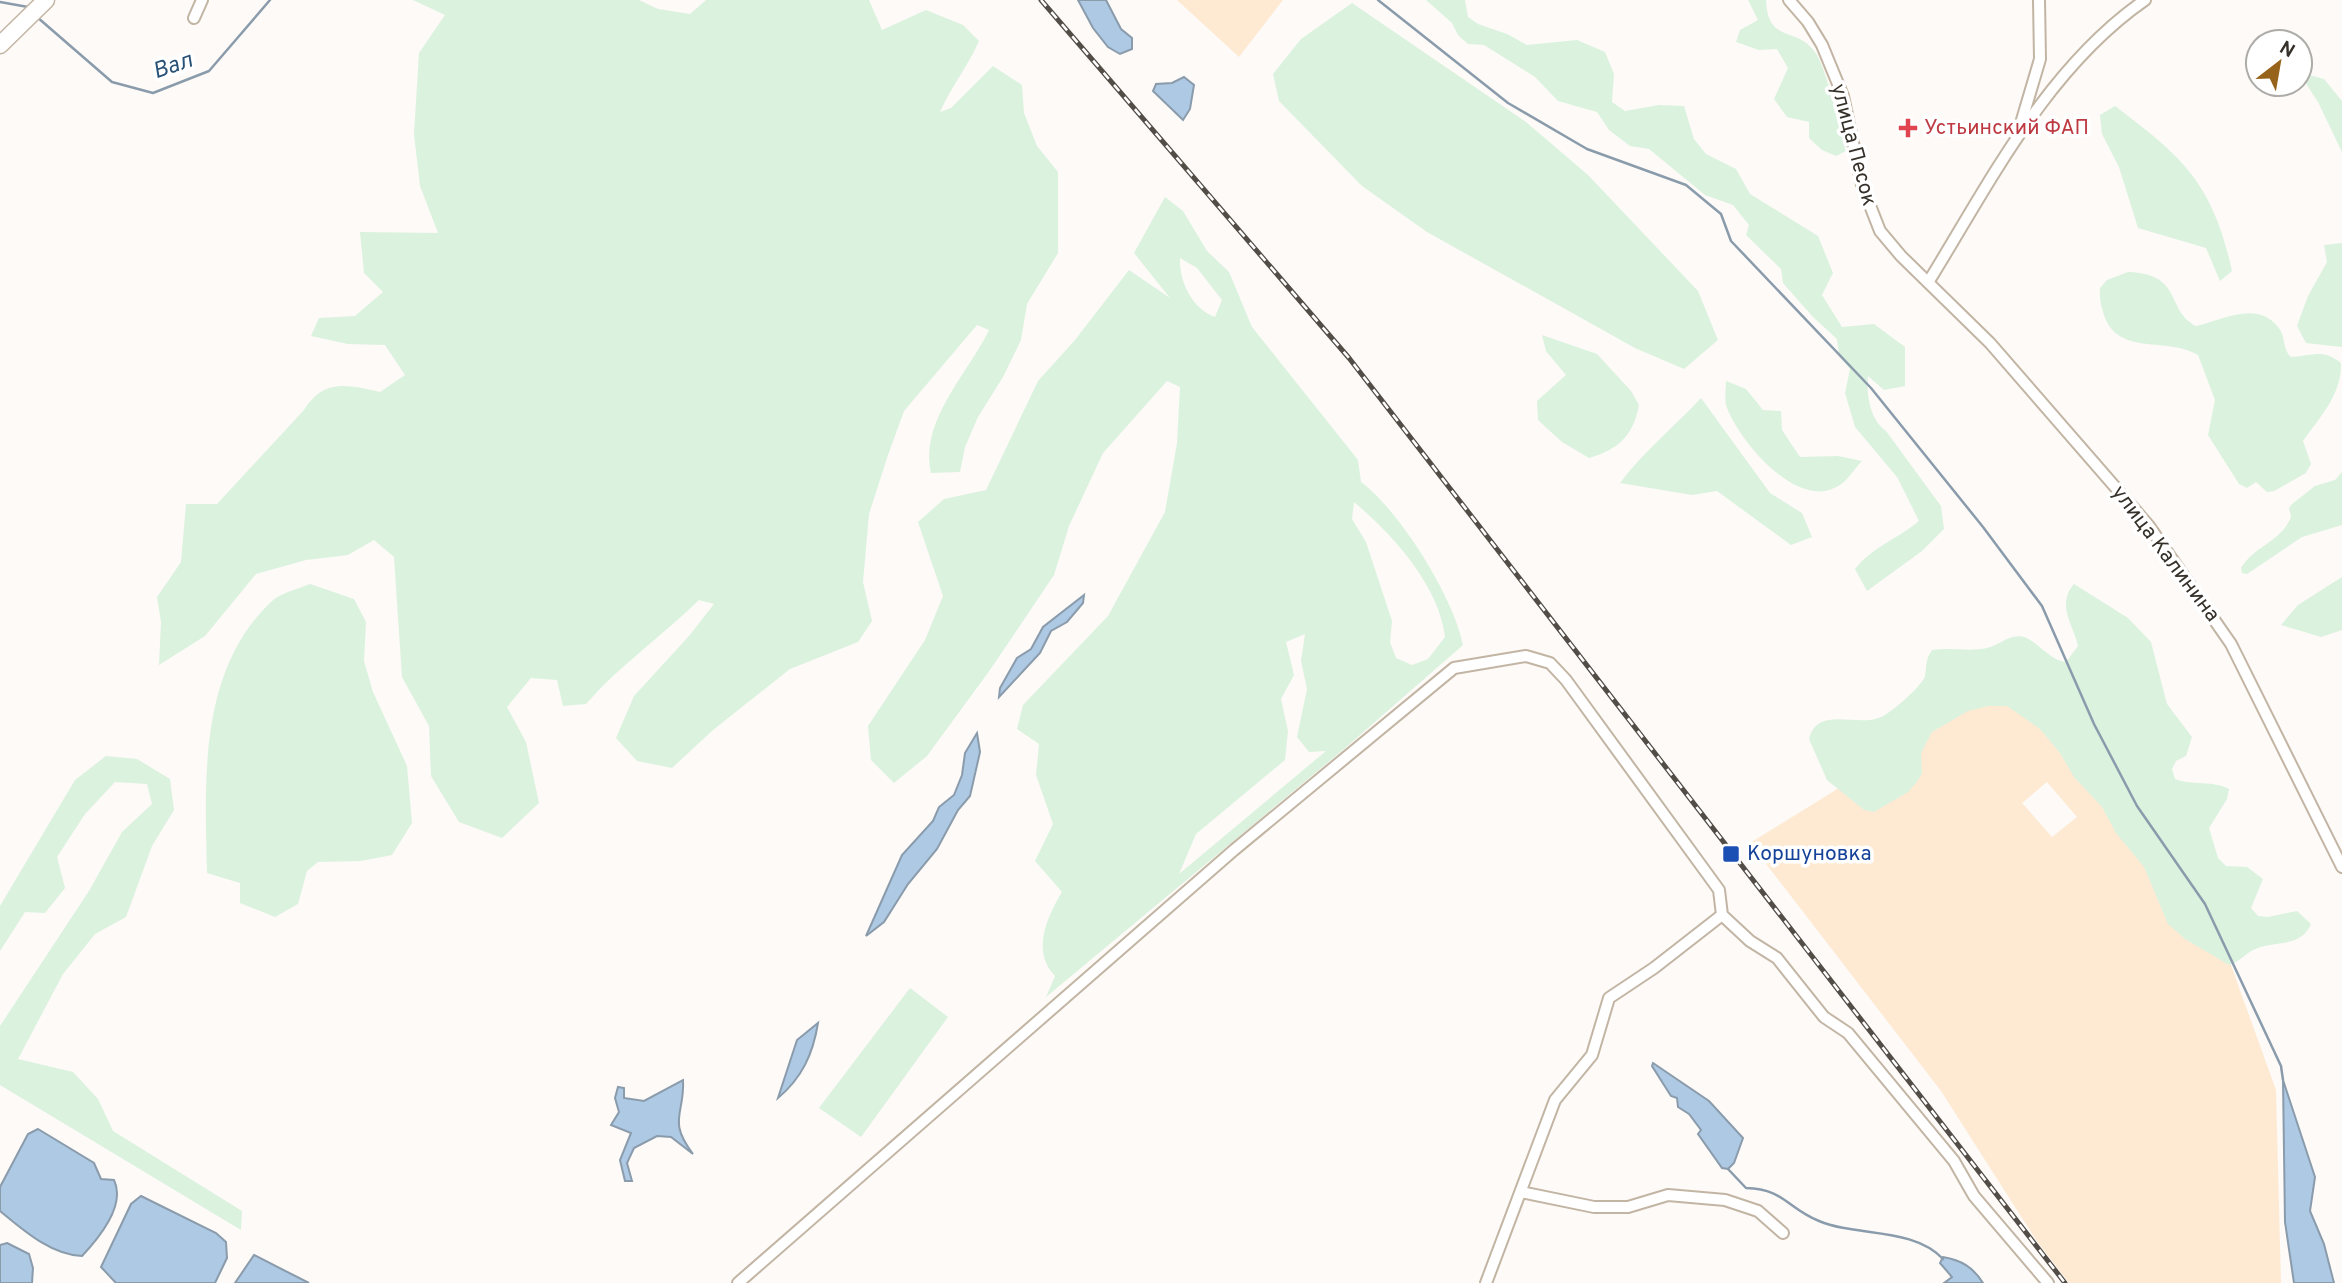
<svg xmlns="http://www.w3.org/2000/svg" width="2342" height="1283" font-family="Overpass,sans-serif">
<rect width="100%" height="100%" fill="#fdfaf7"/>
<g fill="#feead3" fill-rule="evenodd">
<polygon points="1177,0 1283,0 1239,57"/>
<path d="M2020,676L2215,921L2276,1090L2281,1283H2069L2036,1240L1941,1091L1750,843ZM2047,782L2077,817L2052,837L2022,803Z"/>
</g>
<g fill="#dbf2df" fill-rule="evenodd">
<path d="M413,0H639L658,9L690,14L706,0H869L882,30L926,10L963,25L979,41C968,66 951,87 940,112L951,108L993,66L1022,85L1024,113L1037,146L1058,172V253L1027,304L1021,340L1003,377L978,417L965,447L960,472L931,473C919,421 968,374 989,330L977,325L904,411L888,455L869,514L863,582L872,621L858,642L790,669L713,730L672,768L637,761L616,738L634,696L689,636L714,604L699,600C662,636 620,665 586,704L563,706L557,680L531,678L507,707L526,742L539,803L502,838L459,822L431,776L429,726L402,677L394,557L374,540L348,555L306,560L256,574L205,636L159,665L161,622L157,597L181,562L186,504H217L304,410C324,378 348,385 380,392L405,375L385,345L348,344L311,336L319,318L355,316L383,292L364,273L360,232L438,233L420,186L414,134L419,53L445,15Z"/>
<path d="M1426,0H1465L1468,17L1478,24L1507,34L1527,45L1577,40L1605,52L1614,74L1612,102L1625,111L1659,105L1684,106L1694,139L1706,154L1736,169L1750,194L1818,236L1833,273L1822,295L1842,327L1874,324L1905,347V386L1884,390L1868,376C1866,394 1870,420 1886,431L1941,506L1944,529L1922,551L1867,591L1855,569C1871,548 1899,538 1919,521L1897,477L1855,427L1845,393L1850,369L1839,356L1837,339L1813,317L1783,283L1781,269L1746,235L1749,225L1733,205L1705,195L1649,149L1630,146L1609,130L1597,112L1558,101L1535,77L1484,45L1468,44L1458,35L1452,23Z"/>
<path d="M1748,0H1766C1768,46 1798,24 1817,55C1829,77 1838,125 1846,151L1836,156L1822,150L1809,138V122L1787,117L1774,99L1788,68L1777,49L1759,50L1736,42L1740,30L1758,20Z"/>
<polygon points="1352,3 1526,122 1588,175 1698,291 1718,340 1684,369 1635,348 1427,232 1362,186 1279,101 1273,74 1301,39"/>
<polygon points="2309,75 2324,79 2342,101 2342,152 2318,102 2305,82"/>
<path d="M2115,106C2184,158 2213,184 2232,271L2220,281L2206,248L2138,228L2119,167L2102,134L2100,115Z"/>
<path d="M1165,197L1183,211L1207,251L1229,272L1252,327L1358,460L1361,482C1400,511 1454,598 1463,645L1344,749L1046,997L1055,976C1031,951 1047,917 1062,892L1035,861L1053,824L1036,775L1039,744L1017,729L1023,705L1108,616L1165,512L1177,443L1180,387L1167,381L1103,453L1069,526L1054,575L990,670L927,756L894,783L871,760L868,726L925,640L943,596L918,522L944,499L986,490L1038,381L1075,340L1129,270L1170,298L1134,253ZM1180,258L1197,268L1222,300L1215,317C1192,309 1179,281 1180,258ZM1354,502C1392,534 1439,585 1445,637L1428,659L1412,665L1396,658L1390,642L1392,621L1366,542L1352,519ZM1305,634L1301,661L1307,689L1297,737L1309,752L1326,751L1179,874L1196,834L1285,760L1288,731L1281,699L1294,675L1286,642Z"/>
<polygon points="2342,243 2342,347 2306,343 2297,326 2308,296 2327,262 2324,245"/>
<path d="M2128,272C2184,274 2165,310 2196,326C2223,320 2257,300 2278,327C2286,336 2282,349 2291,357C2313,356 2322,348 2341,363C2342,394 2320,417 2303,441L2311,464L2306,473L2274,491L2267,492L2256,482L2247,488L2239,484L2208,435L2215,400L2198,355C2167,336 2118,357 2104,315C2101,306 2099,297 2100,288L2107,280Z"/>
<path d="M1542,335L1597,354L1631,391L1639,405C1633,436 1619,449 1589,458L1562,442L1538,420L1537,401L1566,375L1546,351Z"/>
<path d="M1726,381L1746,389L1763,410L1781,411L1782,430L1800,457L1838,456L1862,461C1855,468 1848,480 1840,485C1799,513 1740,442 1727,408C1724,401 1726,389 1726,381Z"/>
<path d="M1701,398L1770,493L1802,513L1812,537L1791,545L1717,491L1692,495L1620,483C1644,451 1674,427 1701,398Z"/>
<path d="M2342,472V525L2302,537L2247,574L2242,573L2241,568C2255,545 2281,542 2291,517L2289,508L2292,504L2315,486L2335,480Z"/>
<polygon points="2342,577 2342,630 2321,637 2281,625 2298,605"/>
<path d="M310,584L354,599L366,622L364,661L373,692L407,766L412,823L392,855L361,861L318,862L307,871L298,904L275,917L240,903V883L207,873C205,781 198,671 271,602C280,593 298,589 310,584Z"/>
<path d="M2074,584L2128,618L2151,642L2167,704L2192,737L2186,756L2176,761L2172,769L2175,779C2193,786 2212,780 2229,789L2227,799L2209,828L2218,858L2226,866L2247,867L2263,879L2251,908L2258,916L2268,917L2297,911L2311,924C2300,949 2273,940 2253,950C2244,955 2239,962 2229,965L2185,939L2168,924L2144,867L2116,833L2102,807L2074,777L2060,753L2040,729L2007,706H1989L1968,711L1932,732L1921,753L1922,774L1916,783L1908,792L1874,812L1864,810L1827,780L1809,739C1818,705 1857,728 1881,717C1890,714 1923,685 1925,676C1927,665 1925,660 1932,650C1950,647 1969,652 1987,648C2000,645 2010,633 2024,637C2040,643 2049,660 2066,662L2078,646C2073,624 2056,605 2074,584Z"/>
<polygon points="106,756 137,759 170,779 174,810 152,846 126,917 95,934 63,974 18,1059 73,1072 98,1099 113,1131 242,1211 241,1230 0,1085 0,1026 89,891 122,832 152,804 147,784 115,782 85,814 57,857 65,888 45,913 25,912 0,951 0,906 75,780"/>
<polygon points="910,988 948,1017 861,1137 819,1108"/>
</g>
<g fill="#aec9e3" stroke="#8a9bab" stroke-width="2">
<polygon points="1078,0 1106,0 1121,29 1132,38 1132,49 1120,54 1108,47 1093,28"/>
<polygon points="1184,77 1194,85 1190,109 1183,120 1153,91 1156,84 1172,83"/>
<polygon points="1084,595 1083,603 1067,622 1051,631 1040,653 999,697 1000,688 1017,658 1031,649 1043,627"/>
<polygon points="977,733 980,752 970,796 958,810 937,849 908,884 884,922 866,936 902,855 933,821 939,807 954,795 962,775 965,753"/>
<path d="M818,1023C813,1054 802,1078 778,1098L797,1040Z"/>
<polygon points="1653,1063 1709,1101 1743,1138 1734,1163 1728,1169 1722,1168 1698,1134 1701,1130 1689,1114 1678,1107 1677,1098 1671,1096 1652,1066"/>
<path d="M683,1080C685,1114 667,1120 693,1154L671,1137L657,1136L634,1148L627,1163L632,1181H625L620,1160L631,1133L611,1125L619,1112L615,1098L618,1087L624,1088V1098L644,1101Z"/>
<polygon points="2283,1080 2315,1177 2310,1211 2324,1244 2334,1283 2294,1283 2285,1222"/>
<path d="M38,1129L94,1163L101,1179L114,1180C126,1205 99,1238 82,1256C51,1255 23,1230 0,1211V1187L28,1134Z"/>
<polygon points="141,1196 216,1233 226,1242 227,1258 215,1283 116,1283 101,1267 131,1204"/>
<polygon points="7,1243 29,1254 33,1268 32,1283 0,1283 0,1245"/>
<polygon points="254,1255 309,1283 235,1283"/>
<path d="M1943,1257C1961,1260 1973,1267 1983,1283H1944L1952,1277L1940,1263Z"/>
</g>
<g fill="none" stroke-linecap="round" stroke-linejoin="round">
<g stroke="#8a9bab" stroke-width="2.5">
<polyline points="1378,0 1508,103 1587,149 1686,185 1721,214 1731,241 1871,388 1983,527 2042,606 2094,724 2137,806 2205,904 2281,1066 2283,1080"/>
<polyline points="0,2 28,7"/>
<polyline points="37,17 112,82 153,93 209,71 270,0"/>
<path d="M1728,1169L1746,1188C1784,1189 1787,1208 1819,1221C1857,1237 1913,1227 1943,1259"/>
</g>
<g stroke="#c3b5a4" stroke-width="14">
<g id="street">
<polyline points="1789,0 1808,22 1822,45 1843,96 1862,185 1880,231 1901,256 1990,343 2149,526 2231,644 2342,867"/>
<polyline points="194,18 202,0"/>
<polyline points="2019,130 2040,59 2039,0"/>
<path d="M1929,281C1990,182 2047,68 2145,0"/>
<polyline points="1521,1192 1594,1207 1628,1207 1668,1195 1725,1200 1758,1211 1783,1233"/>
<polyline points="738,1283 1234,850 1454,668 1526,656 1550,663 1566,680 1719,890 1722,915 1750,941 1777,958 1824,1017 1848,1033 1954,1161 1974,1196 2048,1283"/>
<polyline points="1486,1283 1555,1100 1592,1055 1609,998 1654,968 1722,915"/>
</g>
</g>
<g stroke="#c3b5a4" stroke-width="19">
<polyline id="secondary" points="0,45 46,0"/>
</g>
<use href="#street" stroke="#fff" stroke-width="10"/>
<use href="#secondary" stroke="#fff" stroke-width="16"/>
<g stroke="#524d47" stroke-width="5">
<polyline id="rail" points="1041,0 1349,358 2065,1283"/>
</g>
<use href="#rail" stroke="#fff" stroke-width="2.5" stroke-dasharray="8" stroke-linecap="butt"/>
</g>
<path fill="#e0444e" stroke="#fff" stroke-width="2.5" d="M1904.5 117.5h7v7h7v7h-7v7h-7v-7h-7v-7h7z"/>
<rect fill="#1a4fb4" stroke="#fff" stroke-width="2.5" x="1722" y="845" width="18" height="18" rx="3.5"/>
<g text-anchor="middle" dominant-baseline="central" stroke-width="7" stroke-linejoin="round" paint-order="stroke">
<g font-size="21" fill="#be3a42" stroke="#fff" text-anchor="start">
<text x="1924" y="128">Устьинский ФАП</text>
</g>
<g font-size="21" fill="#353029" stroke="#fff">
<text transform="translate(1853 145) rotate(75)">улица Песок</text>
<text transform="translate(2165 554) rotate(53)">улица Калинина</text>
</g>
<g font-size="21" fill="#164399" stroke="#fff" text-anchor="start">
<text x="1747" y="854">Коршуновка</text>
</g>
<g font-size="23" font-style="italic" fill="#285176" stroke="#fff">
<text transform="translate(173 67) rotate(-19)">Вал</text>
</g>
</g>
<g transform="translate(2279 63) rotate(31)"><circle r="33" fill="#ffffff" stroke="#aeaca9" stroke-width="2"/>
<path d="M0-5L12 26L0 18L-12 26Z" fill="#976219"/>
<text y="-10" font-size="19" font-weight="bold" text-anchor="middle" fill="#353029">N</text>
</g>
</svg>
